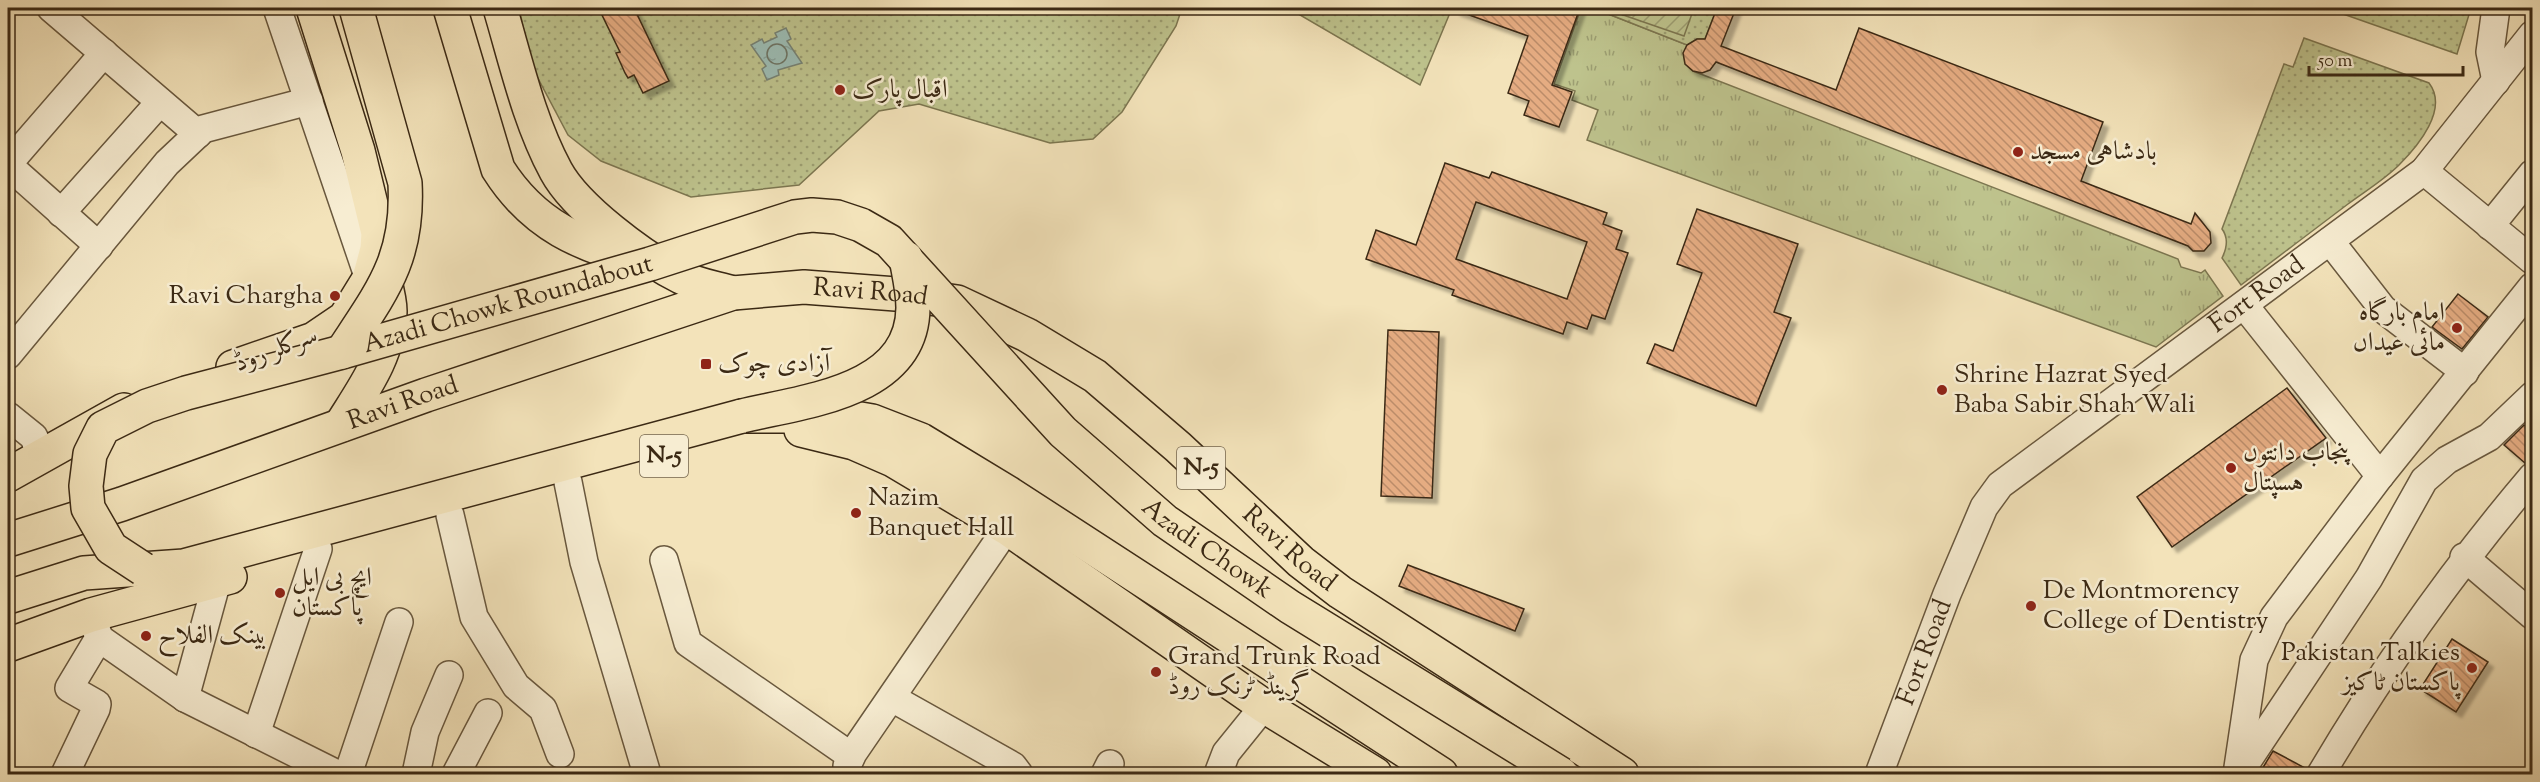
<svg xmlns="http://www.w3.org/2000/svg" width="2540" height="782" font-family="'Sorts Mill Goudy',Amiri,serif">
<defs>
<pattern id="grass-tufts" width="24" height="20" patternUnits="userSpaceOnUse" patternTransform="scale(1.5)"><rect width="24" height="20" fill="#bec38d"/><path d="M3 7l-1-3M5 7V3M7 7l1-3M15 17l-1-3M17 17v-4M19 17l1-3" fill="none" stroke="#9c9e72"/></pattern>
<pattern id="park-dots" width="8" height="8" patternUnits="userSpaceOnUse" patternTransform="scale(1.5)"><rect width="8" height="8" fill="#bec38d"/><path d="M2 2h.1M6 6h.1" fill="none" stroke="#9c9e72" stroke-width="1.8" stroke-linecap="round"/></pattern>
<pattern id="garden-furrows" width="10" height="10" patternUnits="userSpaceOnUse" patternTransform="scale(1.5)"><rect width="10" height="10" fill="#bec38d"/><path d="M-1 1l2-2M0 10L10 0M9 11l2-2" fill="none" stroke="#9c9e72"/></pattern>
<pattern id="water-ripples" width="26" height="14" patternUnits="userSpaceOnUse" patternTransform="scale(1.5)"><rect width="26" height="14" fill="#9cbdb5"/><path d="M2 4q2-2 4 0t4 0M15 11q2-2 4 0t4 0" fill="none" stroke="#87a29b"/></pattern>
<pattern id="building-back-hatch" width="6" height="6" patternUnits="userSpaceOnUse" patternTransform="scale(1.5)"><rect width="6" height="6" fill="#e5ac82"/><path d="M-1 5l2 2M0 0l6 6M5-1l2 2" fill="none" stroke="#bb8c69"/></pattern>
<filter id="shadow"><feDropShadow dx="5.5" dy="5.5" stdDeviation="1.5" flood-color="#0004"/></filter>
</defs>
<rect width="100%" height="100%" fill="#f3e3ba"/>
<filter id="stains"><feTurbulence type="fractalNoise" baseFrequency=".00333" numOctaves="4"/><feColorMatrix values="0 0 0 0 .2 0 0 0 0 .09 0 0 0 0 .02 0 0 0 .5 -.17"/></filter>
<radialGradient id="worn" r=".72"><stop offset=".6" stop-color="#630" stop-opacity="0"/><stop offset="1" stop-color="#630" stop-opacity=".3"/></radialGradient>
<path fill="url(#grass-tufts)" stroke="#7c7650" stroke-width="1.5" d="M1581,8H1593L1687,45C1682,56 1684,62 1693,71L2178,259L2181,267L2201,273L2205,270L2223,296L2156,347L1587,140L1598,110L1572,100L1575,91L1554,84Z"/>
<g fill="url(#park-dots)" stroke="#7c7650" stroke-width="1.5">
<polygon points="519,8 1182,8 1176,26 1122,112 1093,139 1050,143 919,104 879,111 799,185 691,197 601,161 568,135 532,67"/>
<polygon points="1288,8 1452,8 1420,85"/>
<polygon points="1593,8 1717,8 1705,39 1697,39 1687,45"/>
<polygon points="2326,8 2471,8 2457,54"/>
<path d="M2304,38L2429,83C2449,109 2418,146 2399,165C2384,180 2364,192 2348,204C2312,231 2277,258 2241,285L2222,258C2227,248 2228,237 2222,229L2284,64L2293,67Z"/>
</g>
<polygon fill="url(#garden-furrows)" stroke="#7c7650" stroke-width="1.5" points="1603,8 1694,8 1684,36"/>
<polygon fill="url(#water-ripples)" stroke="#758275" stroke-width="1.5" points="786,28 791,39 787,41 802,63 778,70 779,75 767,80 762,69 766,66 751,45 762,39 764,43 777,37 775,33"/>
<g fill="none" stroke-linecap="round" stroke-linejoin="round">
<circle stroke="#6c7364" stroke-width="1.5" cx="777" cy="54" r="10"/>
</g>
<g fill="url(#building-back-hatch)" stroke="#3b2914" stroke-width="1.5" fill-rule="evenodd" filter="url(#shadow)">
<polygon points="618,8 634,8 669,81 643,93 634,75 628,78 625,73 616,53 620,52 602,15"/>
<polygon points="1455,8 1580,8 1552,85 1572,92 1559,127 1524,115 1529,101 1508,93 1528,36 1455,10"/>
<polygon points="1717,8 1736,8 1721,46 1836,90 1859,28 2103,122 2081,181 2191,224 2195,213 2210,232 2211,243 2204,251 2193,251 2188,246 1716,62 1710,70 1702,73 1693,71 1685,64 1683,53 1687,45 1697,39 1705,39"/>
<path d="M1445,163L1489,178L1492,172L1607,213L1603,224L1622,231L1616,249L1628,253L1605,319L1592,315L1587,329L1567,322L1563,334L1452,295L1454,290L1366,259L1376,230L1416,245ZM1476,202L1587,242L1567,299L1456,259Z"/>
<polygon points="1697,209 1798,244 1774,312 1791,318 1756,406 1647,363 1655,344 1673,351 1702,273 1677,264"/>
<polygon points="2458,294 2488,317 2462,349 2432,327"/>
<polygon points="1388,330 1439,332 1432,498 1381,496"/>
<polygon points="2287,388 2326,438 2172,547 2137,497"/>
<polygon points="2524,425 2532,431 2532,462 2525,463 2504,445"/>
<polygon points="1408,565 1524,609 1515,631 1399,586"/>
<polygon points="2452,639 2488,662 2456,712 2420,689"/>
<polygon points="2273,751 2307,769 2305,774 2259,774"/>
</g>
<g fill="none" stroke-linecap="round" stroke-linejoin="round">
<g stroke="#69583e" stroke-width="30">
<g id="minor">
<polyline points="51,8 198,134"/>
<polyline points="277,8 369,279"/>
<polyline points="2496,8 2490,52 2496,81"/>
<polyline points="8,164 104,53"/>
<polyline points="8,165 99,246"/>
<polyline points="2424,171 2532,260"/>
<polyline points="61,213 160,102"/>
<polyline points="2490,226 2532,174"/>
<polyline points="2330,241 2383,309 2465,372"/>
<polyline points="2244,305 2380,476"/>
<polyline points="8,355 167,163 203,129 309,101"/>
<polyline points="8,416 34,437 41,458"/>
<polyline points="568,482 584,562 647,774"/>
<polyline points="450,515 474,617 516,686 543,709 560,754"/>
<polyline points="2464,557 2532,615"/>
<polyline points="664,560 688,643 851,756"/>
<polyline points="99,638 185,698 337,774"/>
<polyline points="185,698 217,581"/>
<polyline points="892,698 1013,766 1019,774"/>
<polyline points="256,734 318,549"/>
<polyline points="2242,769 2369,578 2424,480 2447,460 2489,437 2532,396"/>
<polyline points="65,774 96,709 97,704 69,688 99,638 94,622"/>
<polyline points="348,774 399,622"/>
<polyline points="416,774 425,732 449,675"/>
<polyline points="456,774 488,713"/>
<polyline points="847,774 847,766 853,753 1007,528"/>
<polyline points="1105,774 1110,764"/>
<polyline points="1218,774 1226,753 1264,706"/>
<path id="s1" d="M1879,774L1947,594L1984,507L2000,485L2424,171L2532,35"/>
<polyline points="2237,774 2254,660 2274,617 2380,476 2532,287"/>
<path d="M2321,774C2383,669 2453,570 2532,477"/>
</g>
</g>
<g stroke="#3b2914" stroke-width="36">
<g id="major">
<path d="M450,8L498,169C534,226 581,245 643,262"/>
<path d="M500,8C516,62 529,121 556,171C576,208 643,258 681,277C696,285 716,288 733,293"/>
<polyline points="233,367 314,339 345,318 369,279 377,249 378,233 358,151 313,8"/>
<path d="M341,425C362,391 390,354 390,311C390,297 384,280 381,266"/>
<polyline points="801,430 854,443 893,460 1007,528 1264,706 1375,774"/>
<polyline points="8,475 124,410"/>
<path id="s2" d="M8,540L122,504L426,395L733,293L804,287L909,295L957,302L1027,335L1095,376L1178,447L1301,562L1340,592L1622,774"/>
<polyline points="8,597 84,573 184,566 742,416 843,416 872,421 921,440 1010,494 1441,774"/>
<polyline points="8,645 91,615 230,577"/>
</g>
</g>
<use href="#minor" stroke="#f7edd2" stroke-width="27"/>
<use href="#major" stroke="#f3e3ba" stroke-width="33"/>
<g stroke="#3b2914" stroke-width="36" stroke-linecap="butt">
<g id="major-bridge">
<path d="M342,352C382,291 409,259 405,183L356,8"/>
<path d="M742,416C804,401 912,392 913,308C913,291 909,275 906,258"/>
<path id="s3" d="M143,569L111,548L88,508L86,486L90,454L103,428L147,406L186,393L342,352L650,264L795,217L812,215L837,217L861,225L889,241L1063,432L1165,521L1290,607L1561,774"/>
</g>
</g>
<use href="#major-bridge" stroke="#f3e3ba" stroke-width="33"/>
</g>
<g fill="#8f2418" stroke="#f7edd2" stroke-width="2">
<circle cx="840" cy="90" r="6"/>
<circle cx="2018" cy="152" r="6"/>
<circle cx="335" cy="296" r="6"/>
<circle cx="2457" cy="328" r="6"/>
<rect x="700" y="358" width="12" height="12" rx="3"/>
<circle cx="1942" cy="390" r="6"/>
<circle cx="2231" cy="468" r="6"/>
<circle cx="856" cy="513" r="6"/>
<circle cx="280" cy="593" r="6"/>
<circle cx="2031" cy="606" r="6"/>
<circle cx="146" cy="636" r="6"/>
<circle cx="2472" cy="668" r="6"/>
<circle cx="1156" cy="672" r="6"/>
</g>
<g text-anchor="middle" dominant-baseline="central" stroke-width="5" stroke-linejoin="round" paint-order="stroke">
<g fill="#f7edd2" stroke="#73644d" stroke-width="1.5">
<rect x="640" y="435" width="48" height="42" rx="4.5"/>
<rect x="1177" y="447" width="48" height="42" rx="4.5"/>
</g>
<g font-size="24" font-weight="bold" fill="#3b2914">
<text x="664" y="456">N-5</text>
<text x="1201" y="468">N-5</text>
</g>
<g font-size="26" fill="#3b2914" stroke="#f7edd2" text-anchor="start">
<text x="852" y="90">اقبال پارک</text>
<text x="2030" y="152">بادشاہی مسجد</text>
<text x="323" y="296" text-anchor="end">Ravi Chargha</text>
<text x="2445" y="313" text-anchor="end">امام بارگاہ<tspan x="2445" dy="30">مائی عیداں</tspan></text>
<text x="718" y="364">آزادی چوک</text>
<text x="1954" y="375">Shrine Hazrat Syed<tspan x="1954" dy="30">Baba Sabir Shah Wali</tspan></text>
<text x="2243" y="453">پنجاب دانتوں<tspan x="2243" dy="30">ہسپتال</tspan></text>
<text x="868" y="498">Nazim<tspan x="868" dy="30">Banquet Hall</tspan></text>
<text x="292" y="578">ایچ بی ایل<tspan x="292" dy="30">پاکستان</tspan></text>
<text x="2043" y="591">De Montmorency<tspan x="2043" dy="30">College of Dentistry</tspan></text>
<text x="158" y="636">بینک الفلاح</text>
<text x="2460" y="653" text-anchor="end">Pakistan Talkies<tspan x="2460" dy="30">پاکستان ٹاکیز</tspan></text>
<text x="1168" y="657">Grand Trunk Road<tspan x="1168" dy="30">گرینڈ ٹرنک روڈ</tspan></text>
</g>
<g font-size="26" fill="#3b2914" stroke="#f7edd2">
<text stroke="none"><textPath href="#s2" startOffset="904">Ravi Road</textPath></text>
<text stroke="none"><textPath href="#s1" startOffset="634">Fort Road</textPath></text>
<text stroke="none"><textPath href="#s3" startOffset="592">Azadi Chowk Roundabout</textPath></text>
<text transform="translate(276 350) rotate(-21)">سرکلر روڈ</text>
<text stroke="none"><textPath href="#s2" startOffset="418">Ravi Road</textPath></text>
<text stroke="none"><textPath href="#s3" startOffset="1436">Azadi Chowk</textPath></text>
<text stroke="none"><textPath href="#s2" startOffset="1408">Ravi Road</textPath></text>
<text stroke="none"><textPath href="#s1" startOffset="130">Fort Road</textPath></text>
</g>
</g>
<rect width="2540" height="782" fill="none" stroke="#f3e3ba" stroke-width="30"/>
<rect x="9" y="9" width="2522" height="764" fill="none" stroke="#3b2914" stroke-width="3"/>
<rect x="15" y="15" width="2510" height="752" fill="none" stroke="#3b2914" stroke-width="1.5"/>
<path d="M2309 66v9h154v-9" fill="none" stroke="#3b2914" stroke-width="3"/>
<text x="2318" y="66" font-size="18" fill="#3b2914" stroke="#f7edd2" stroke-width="4.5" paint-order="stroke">50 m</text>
<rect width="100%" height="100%" filter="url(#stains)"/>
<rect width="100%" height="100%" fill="url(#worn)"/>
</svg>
